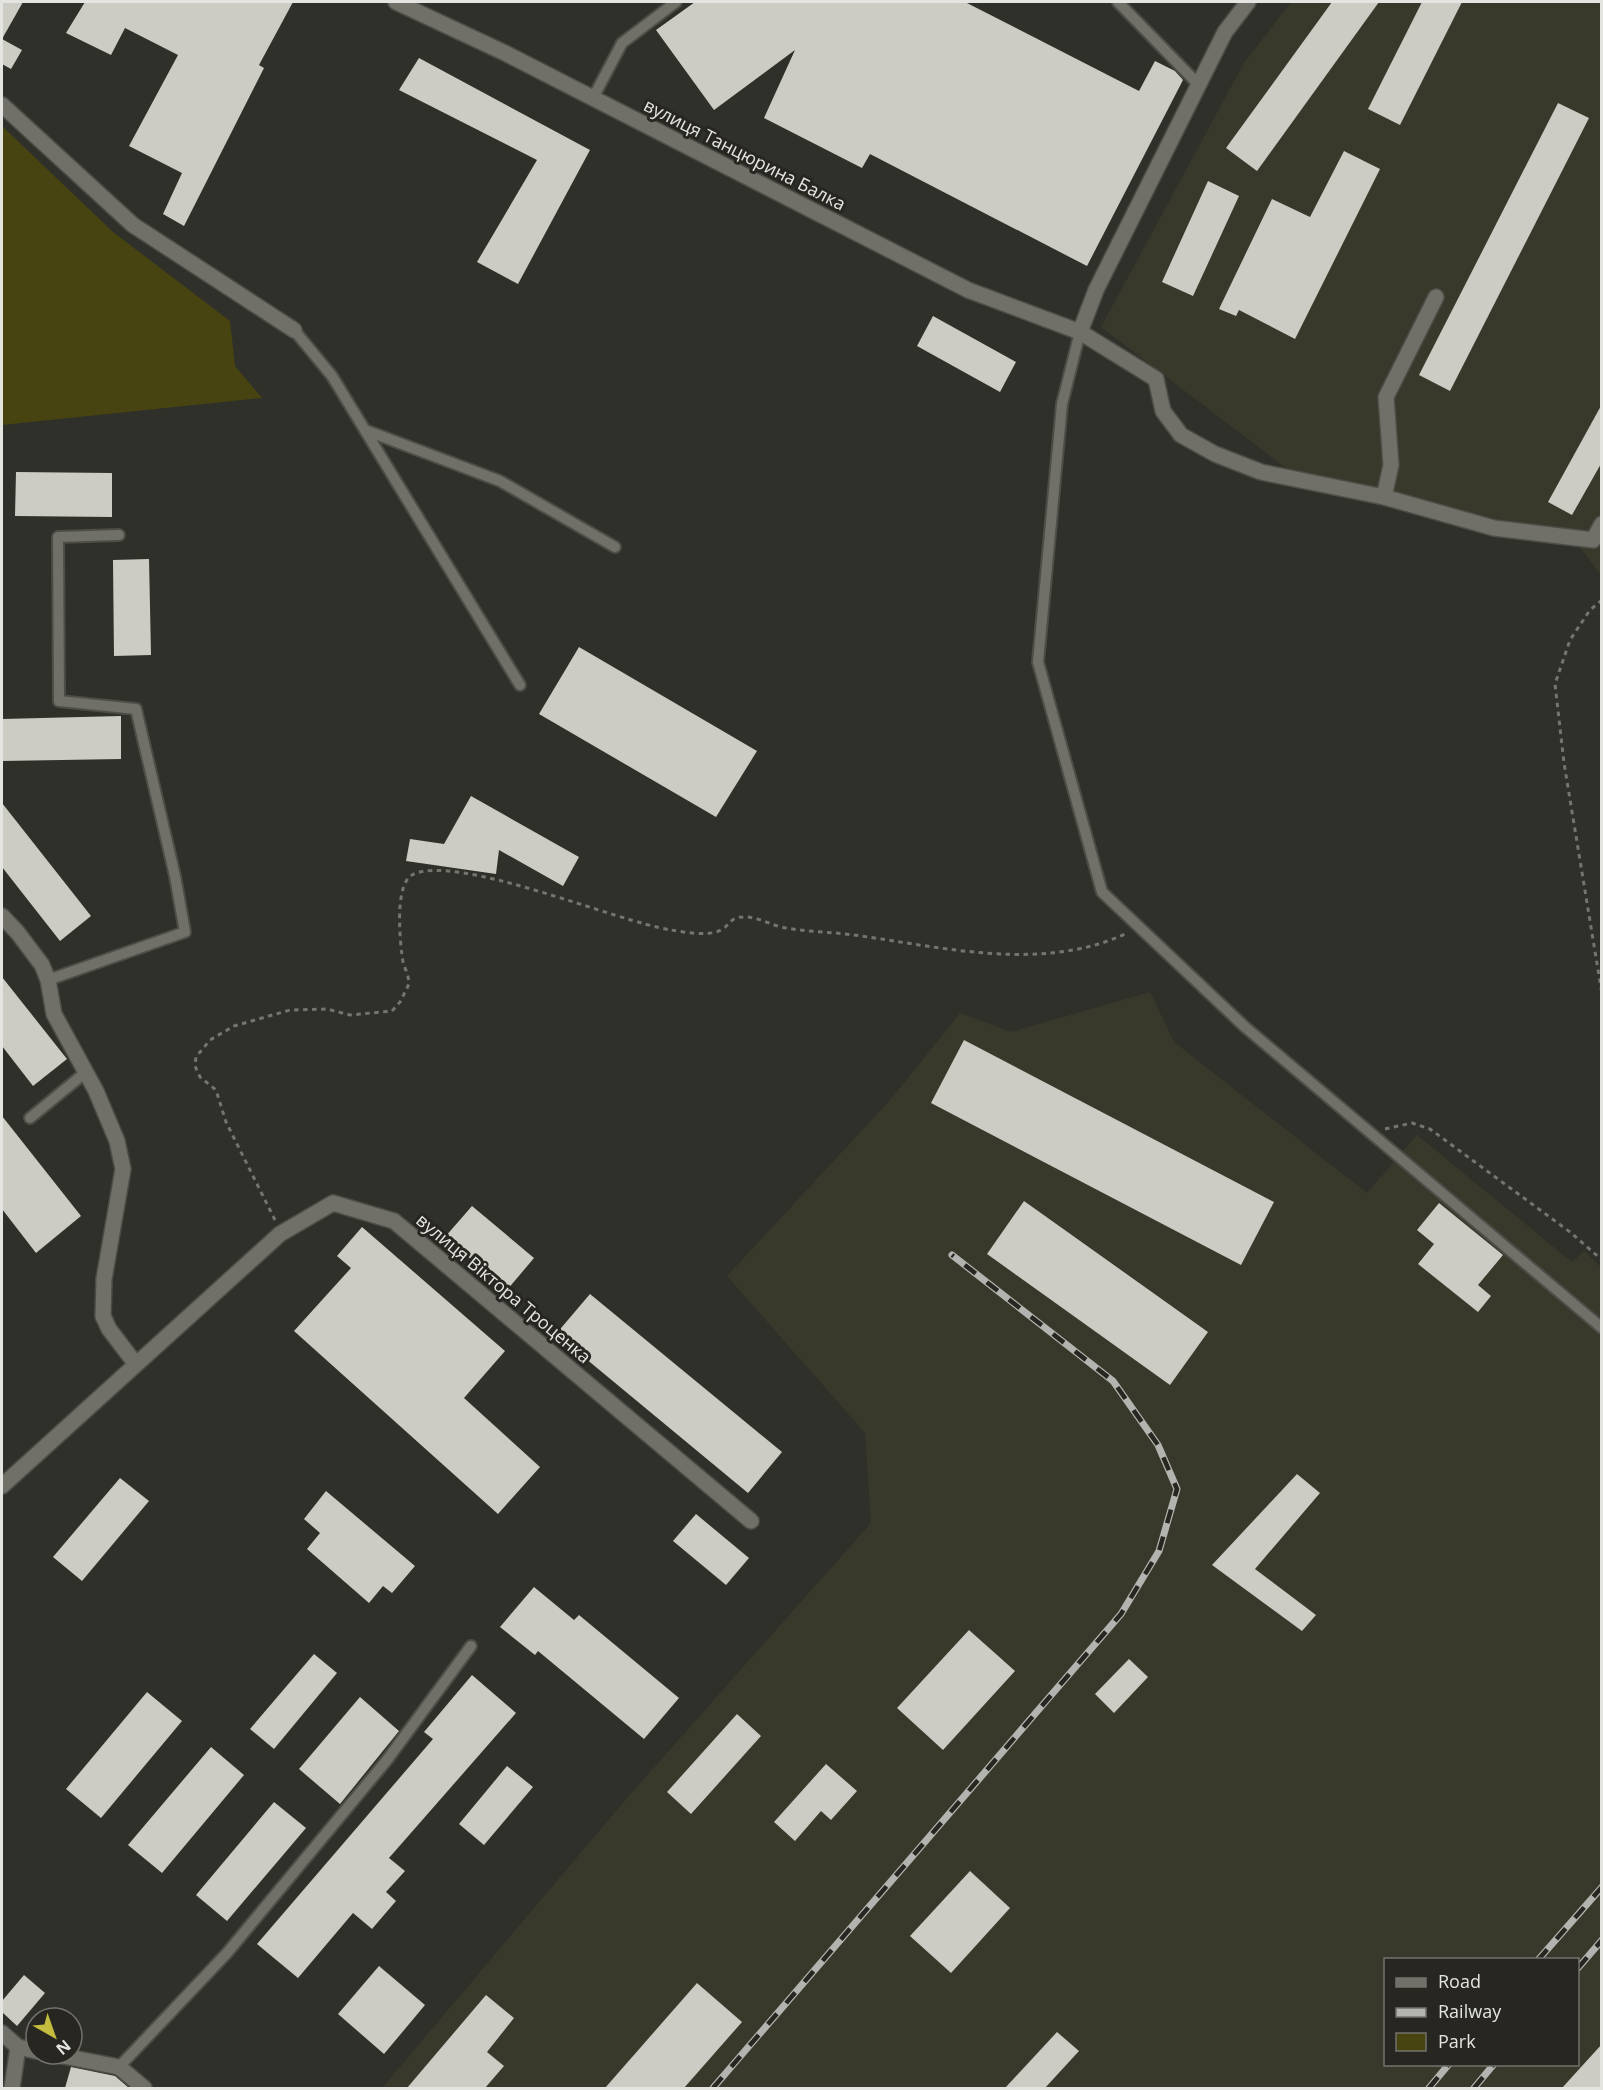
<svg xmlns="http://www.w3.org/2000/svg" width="1603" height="2090" font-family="'Open Sans',sans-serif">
<rect width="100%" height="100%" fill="#30302a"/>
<g fill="#38382b" fill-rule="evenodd">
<polygon points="1291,2 1601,2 1601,575 1571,536 1287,469 1101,327 1244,63"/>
<path d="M1150,992L1174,1042L1367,1193L1417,1135L1572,1262L1584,1251L1601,1267V2088H382L627,1798L871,1523L865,1433L727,1276L891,1099L960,1013L1011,1032ZM1386,1960H1578V2064H1386Z"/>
</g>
<polygon fill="#474411" points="2,126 113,232 230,321 235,366 262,398 2,425"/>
<g fill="#ccccc4">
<polygon points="2,2 23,2 2,39 22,50 11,69 2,64"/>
<polygon points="85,2 293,2 259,65 264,68 184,226 163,214 182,173 129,146 178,55 125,28 111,55 66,33"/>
<polygon points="695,2 965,2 1139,91 1155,61 1175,71 1183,80 1087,266 870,154 862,168 764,118 795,50 714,110 656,30"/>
<polygon points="1332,2 1379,2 1257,171 1226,148"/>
<polygon points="1422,2 1462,2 1400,125 1368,109"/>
<polygon points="419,58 590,150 518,284 477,262 537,160 399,90"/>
<polygon points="1558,103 1589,118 1450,391 1419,375"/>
<polygon points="1344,151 1380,169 1295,339 1239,310 1236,316 1219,309 1272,199 1310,217"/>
<polygon points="1208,181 1239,196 1193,296 1162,282"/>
<polygon points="933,316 1016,362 1000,392 917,346"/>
<polygon points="1602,404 1602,462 1572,515 1548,502"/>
<polygon points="16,472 112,473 112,517 15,516"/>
<polygon points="149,559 151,655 114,656 113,560"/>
<polygon points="579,647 757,751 716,817 539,714"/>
<polygon points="121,716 121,759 2,761 2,719"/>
<polygon points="471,796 579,857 563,886 499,850 496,874 406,861 410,839 444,844"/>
<polygon points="2,803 91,916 60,941 2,867"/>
<polygon points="2,977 67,1059 33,1086 2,1046"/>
<polygon points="964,1040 1274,1202 1241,1265 931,1103"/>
<polygon points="2,1116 81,1216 36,1253 2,1209"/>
<polygon points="1024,1201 1208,1332 1170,1385 987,1254"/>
<polygon points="1439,1203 1503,1255 1478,1285 1491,1296 1478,1312 1418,1264 1434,1244 1417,1230"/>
<polygon points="472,1206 534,1258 507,1290 445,1237"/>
<polygon points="362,1227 505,1351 464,1398 540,1467 498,1514 294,1331 351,1268 337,1256"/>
<polygon points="590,1294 782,1452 748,1493 556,1334"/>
<polygon points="1297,1474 1320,1493 1255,1569 1316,1615 1302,1631 1212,1565"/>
<polygon points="120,1478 149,1501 82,1581 53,1557"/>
<polygon points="326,1491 415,1566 392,1593 383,1586 369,1603 307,1549 320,1533 304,1519"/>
<polygon points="696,1514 749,1558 726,1585 673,1541"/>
<polygon points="534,1587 574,1620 579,1615 679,1698 644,1739 538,1651 535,1655 500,1627"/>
<polygon points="969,1630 1015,1671 943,1750 897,1708"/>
<polygon points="314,1654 337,1673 274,1749 250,1729"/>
<polygon points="1129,1659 1148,1677 1114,1713 1095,1694"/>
<polygon points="472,1675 516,1713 389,1858 405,1871 386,1892 396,1901 372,1929 353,1913 298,1978 257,1944 433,1739 424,1732"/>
<polygon points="147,1692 182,1721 101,1818 66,1789"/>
<polygon points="360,1697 399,1731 340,1804 299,1769"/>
<polygon points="737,1714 761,1736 691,1814 667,1792"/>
<polygon points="211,1747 244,1775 162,1873 128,1845"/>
<polygon points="826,1764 857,1791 831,1820 821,1811 795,1841 774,1822"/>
<polygon points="507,1766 533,1787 484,1845 459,1824"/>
<polygon points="274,1802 306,1828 227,1921 196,1895"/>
<polygon points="970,1871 1010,1908 951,1973 910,1936"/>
<polygon points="379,1966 425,2005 384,2054 338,2014"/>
<polygon points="24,1975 45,1993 17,2026 2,2012 2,2001"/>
<polygon points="697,1983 742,2022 684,2088 605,2088"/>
<polygon points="486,1995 514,2018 487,2052 504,2066 485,2088 407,2088"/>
<polygon points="1057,2032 1079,2051 1045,2088 1005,2088"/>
<polygon points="1602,2044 1602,2088 1562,2088"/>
<polygon points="71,2067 115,2076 129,2088 65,2088"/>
</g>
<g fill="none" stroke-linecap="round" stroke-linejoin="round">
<g stroke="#4d4d48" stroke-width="14">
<g id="lane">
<polyline points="1118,2 1199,85"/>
<polyline points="593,98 622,43 676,2"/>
<polyline points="294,330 332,376 520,685"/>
<polyline points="1080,332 1062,404 1038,662 1102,892 1245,1027 1602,1328"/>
<polyline points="365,430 500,481 615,547"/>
<polyline points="48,980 185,932 175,876 136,709 59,701 58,537 119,535"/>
<polyline points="30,1118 86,1072"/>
<polyline points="119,2067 227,1953 387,1760 471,1646"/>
</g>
</g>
<g stroke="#4d4d48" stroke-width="18">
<g id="street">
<polyline points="396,2 505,53 968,290 1080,332 1156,379 1163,411 1181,435 1215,454 1261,472 1384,497 1494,528 1593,540 1602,524"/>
<polyline points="2,105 133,225 294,330"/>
<polyline points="1080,332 1096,290 1225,32 1248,2"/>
<polyline points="1384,497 1391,465 1386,397 1436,297"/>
<polyline points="2,916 18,933 42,965 48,980 54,1014 96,1091 117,1141 123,1169 104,1279 103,1316 109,1329 135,1363"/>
<polyline points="2,1486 280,1234 333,1203 394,1221 751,1521"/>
<polyline points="2,2033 18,2047 36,2051"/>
<polyline points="53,2054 119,2067 144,2088"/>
<polyline points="12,2088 18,2047"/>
</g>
</g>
<g stroke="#757570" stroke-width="3" stroke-dasharray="4.5 4.5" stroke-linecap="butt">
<polyline points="1602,600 1590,610 1570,640 1555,684 1564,763 1602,994"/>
<polyline points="1385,1129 1412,1123 1430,1129 1570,1232 1602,1260"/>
<path d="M275,1220L226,1122L216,1090L200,1077L195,1066L196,1057L210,1040L234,1026L290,1010L327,1009L350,1015L392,1011L400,1002L409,984C409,976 405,969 403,962C400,944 394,885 412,875C454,852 618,922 671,930C685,932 708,937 721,930C730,925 730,917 743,917C757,916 772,926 786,928C809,932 832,932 854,935C942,947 1043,973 1127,933"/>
</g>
<use href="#lane" stroke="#707069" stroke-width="10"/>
<use href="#street" stroke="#707069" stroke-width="15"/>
<g stroke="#b3b3af" stroke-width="7">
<g id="rail">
<polyline points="1538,1960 1602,1887"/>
<polyline points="1578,1968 1602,1940"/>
<polyline points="713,2088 1121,1614 1159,1551 1177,1489 1158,1445 1113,1381 952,1255"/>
<polyline points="1429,2088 1449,2064"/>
<polyline points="1474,2088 1494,2064"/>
</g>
</g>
<use href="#rail" stroke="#272620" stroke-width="4.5" stroke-dasharray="14" stroke-linecap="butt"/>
</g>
<g text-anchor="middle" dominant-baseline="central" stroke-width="6" stroke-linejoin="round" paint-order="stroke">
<g font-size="18" fill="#e4e4e0" stroke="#272620">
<text transform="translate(745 154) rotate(27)">вулиця Танцюрина Балка</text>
<text transform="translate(504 1288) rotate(40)">вулиця Віктора Троценка</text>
</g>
</g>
<rect width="1603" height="2090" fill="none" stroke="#e4e4e0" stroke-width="6"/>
<rect x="1384" y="1958" width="195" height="108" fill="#272620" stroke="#73726d" stroke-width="1.5"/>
<rect x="1396" y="1978" width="30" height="9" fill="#707069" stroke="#73726d" stroke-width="1.5"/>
<text x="1438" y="1988" font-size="18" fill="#e4e4e0">Road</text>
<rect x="1396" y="2008" width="30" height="9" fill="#b3b3af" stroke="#73726d" stroke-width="1.5"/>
<text x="1438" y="2018" font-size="18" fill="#e4e4e0">Railway</text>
<rect x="1396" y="2033" width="30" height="18" fill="#474411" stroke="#73726d" stroke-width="1.5"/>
<text x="1438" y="2048" font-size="18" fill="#e4e4e0">Park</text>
<g transform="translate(54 2036) rotate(140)"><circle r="28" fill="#272620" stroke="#73726d" stroke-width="1.5"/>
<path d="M0-4.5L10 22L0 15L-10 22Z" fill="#c4bc3e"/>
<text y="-9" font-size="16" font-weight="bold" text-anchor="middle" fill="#e4e4e0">N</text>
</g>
</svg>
